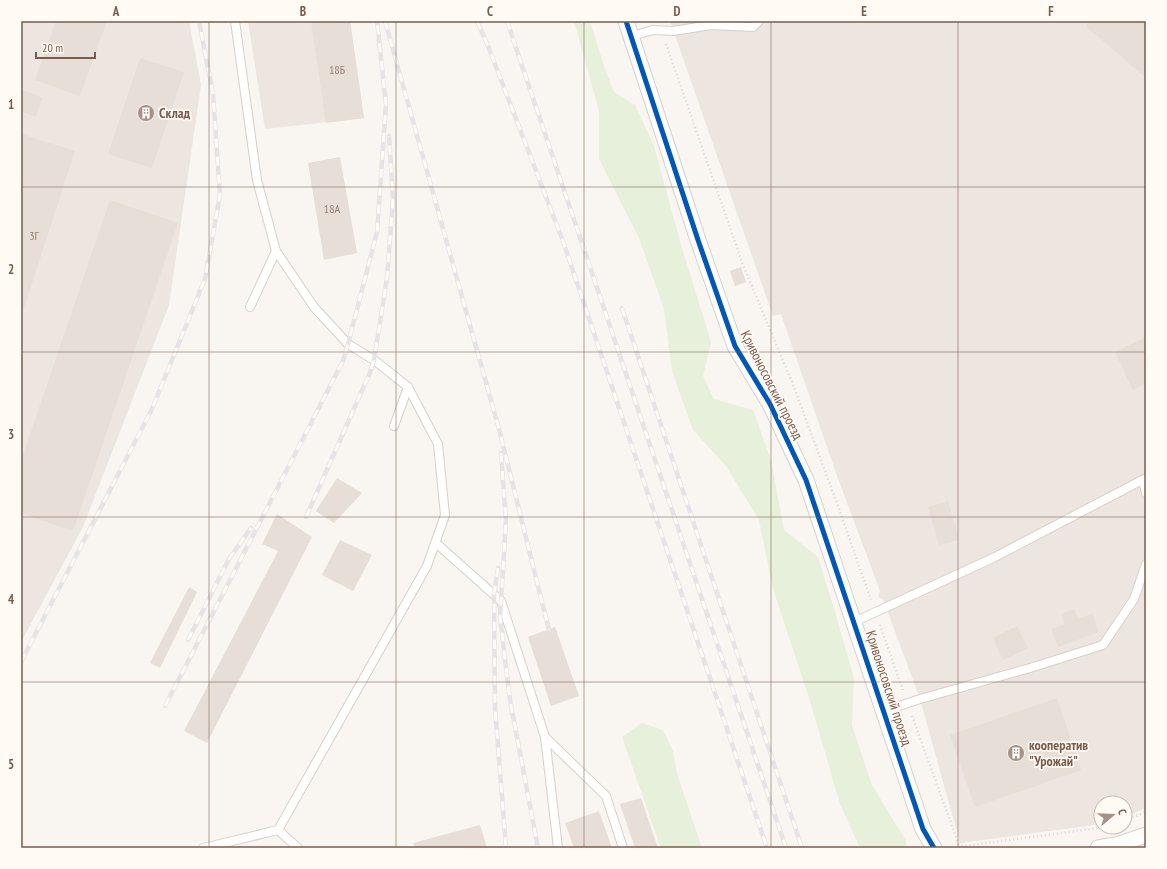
<svg xmlns="http://www.w3.org/2000/svg" width="1167" height="869" font-family="'PT Sans Narrow',sans-serif">
<rect width="100%" height="100%" fill="#f9f5f0"/>
<g fill="#ede5e0">
<polygon points="21,21 189,21 201,85 169,305 83,527 21,642"/>
<polygon points="248,21 350,21 364,118 265,129"/>
<polygon points="670,21 1146,21 1146,808 1125,817 1125,803 1101,803 1101,824 960,843 920,699 883,599 878,597 880,591 836,473 781,314 773,316"/>
</g>
<g fill="#e7f0db">
<polygon points="574,21 590,21 604,66 614,92 635,105 654,146 682,248 711,342 703,376 714,399 753,410 771,460 784,530 818,557 836,615 854,679 852,725 872,785 906,841 907,848 860,848 840,804 810,701 773,589 759,520 726,466 693,430 672,371 664,309 639,238 599,159 599,111"/>
<polygon points="642,723 663,730 673,751 677,774 702,848 661,848 622,737"/>
</g>
<g fill="#e6ded7">
<polygon points="56,21 107,21 80,96 35,80"/>
<polygon points="311,21 350,21 364,118 326,123"/>
<polygon points="1090,21 1146,21 1146,78 1086,26"/>
<polygon points="140,58 184,72 152,168 108,154"/>
<polygon points="21,89 43,98 35,117 21,111"/>
<polygon points="21,134 75,151 21,317"/>
<polygon points="340,157 357,253 324,260 308,163"/>
<polygon points="110,200 178,223 73,531 21,513 21,461"/>
<polygon points="741,267 746,282 735,286 730,271"/>
<polygon points="1146,337 1146,383 1133,390 1115,352"/>
<polygon points="337,478 362,493 334,523 316,511"/>
<polygon points="948,501 959,540 939,545 928,507"/>
<polygon points="277,514 312,537 207,743 184,731 278,551 262,544"/>
<polygon points="340,540 372,555 353,591 322,575"/>
<polygon points="189,587 197,592 160,668 150,663"/>
<polygon points="1074,609 1078,619 1092,614 1099,632 1058,647 1051,629 1065,624 1061,614"/>
<polygon points="1017,626 1028,648 1003,660 993,638"/>
<polygon points="555,627 579,696 551,706 528,637"/>
<polygon points="1057,698 1081,770 975,807 950,735"/>
<polygon points="641,798 658,848 635,848 620,804"/>
<polygon points="599,811 612,848 574,848 565,823"/>
<polygon points="480,825 487,848 415,848 413,843"/>
</g>
<g fill="none" stroke-linecap="round" stroke-linejoin="round">
<g stroke="#d7d1cb" stroke-width="10">
<g id="lane">
<polyline points="632,36 653,30 673,31 711,25 753,27 759,21"/>
<polyline points="250,307 276,251"/>
<polyline points="394,426 408,387"/>
<polyline points="1143,480 1146,493"/>
<polyline points="436,543 501,601 545,737 558,848"/>
<polyline points="854,622 993,558 1146,478"/>
<polyline points="884,711 920,699 1030,668 1103,645 1134,599 1146,564"/>
<polyline points="545,737 606,796 623,848"/>
<polyline points="278,830 298,848"/>
<polyline points="203,848 278,830 427,566 445,515 438,444 408,387 374,360 348,344 314,307 276,251 257,180 235,21"/>
</g>
</g>
<g stroke="#d7d1cb" stroke-width="17">
<g id="street">
<polyline points="626,21 698,240 735,346 770,404 806,480 923,829 934,848"/>
<polyline points="1098,848 1116,845 1146,835"/>
</g>
</g>
<g stroke="#dcd5d0" stroke-width="2.5" stroke-dasharray="1 3" stroke-linecap="butt">
<polyline points="666,44 743,265 792,382 838,506 871,600"/>
<polyline points="880,625 903,691"/>
<polyline points="912,716 959,845 964,846 1098,828"/>
<polyline points="1125,820 1146,812"/>
<polyline points="956,848 959,845"/>
</g>
<use href="#lane" stroke="#fefefd" stroke-width="8"/>
<use href="#street" stroke="#fefefd" stroke-width="15"/>
<g stroke="#e6e3e7" stroke-width="4.5">
<g id="rail">
<polyline points="385,21 499,429 549,630"/>
<polyline points="477,21 488,46 563,241 767,848"/>
<polyline points="507,21 786,848"/>
<polyline points="622,308 802,848"/>
<polyline points="501,453 506,521 500,617 510,700 538,848"/>
<polyline points="306,517 369,375 374,360 387,278 393,199 389,136"/>
<polyline points="498,568 494,594 495,707 506,848"/>
<polyline points="188,640 229,559 251,528"/>
<polyline points="21,662 152,409 205,279 220,195 213,94 199,21"/>
<polyline points="165,706 343,361 348,344 377,232 386,105 377,21"/>
</g>
</g>
<use href="#rail" stroke="#fffaf3" stroke-width="3" stroke-dasharray="9" stroke-linecap="butt"/>
<g stroke="#fffaf3" stroke-width="8">
<polyline id="cycleway" points="626,21 698,240 735,346 770,404 806,480 923,829 934,848"/>
</g>
<use href="#cycleway" stroke="#0057b8" stroke-width="5"/>
</g>
<path fill="none" stroke="#7a5c4d" stroke-width="1" stroke-opacity="0.55" d="M209,21V848M396,21V848M584,21V848M771,21V848M958,21V848M21,187H1146M21,352H1146M21,517H1146M21,682H1146"/>
<defs>
<g id="building-disc" transform="scale(0.9)"><circle r="9.5" fill="#a69286" stroke="#fffaf3"/><path d="M-4-6H4V6H1V3H-1V6H-4ZM-2.5-4.3h1.7v1.8h-1.7ZM.8-4.3h1.7v1.8H.8ZM-2.5-1h1.7V.8h-1.7ZM.8-1h1.7V.8H.8Z" fill="#fff"/></g>
</defs>
<g fill-rule="evenodd">
<use href="#building-disc" x="146" y="113"/>
<use href="#building-disc" x="1016" y="753"/>
</g>
<g text-anchor="middle" dominant-baseline="central" stroke-width="3.5" stroke-linejoin="round" paint-order="stroke">
<g font-size="12" fill="#977e72">
<text x="337" y="69">18Б</text>
<text x="332" y="208">18А</text>
<text x="34" y="235">3Г</text>
</g>
<g font-size="14" font-weight="bold" fill="#7a5c4d" stroke="#fffaf3" text-anchor="start">
<text x="159" y="113">Склад</text>
<text x="1029" y="745">кооператив<tspan x="1029" dy="16">"Урожай"</tspan></text>
</g>
<g font-size="14" fill="#7a5c4d" stroke="#fffaf3">
<text transform="translate(772 385) rotate(63)">Кривоносовский проезд</text>
<text transform="translate(889 688) rotate(72)">Кривоносовский проезд</text>
</g>
</g>
<rect width="1167" height="869" fill="none" stroke="#fffaf3" stroke-width="44"/>
<g transform="translate(1113 815) rotate(71)"><circle r="19" fill="#fffaf3" stroke="#cabbb1"/>
<path d="M0-3L7 15L0 10L-7 15Z" fill="#a69286"/>
<text y="-6" font-size="11" font-weight="bold" text-anchor="middle" fill="#7a5c4d">С</text>
</g>
<path d="M36 52v6h59v-6" fill="none" stroke="#7a5c4d" stroke-width="2"/>
<text x="42" y="52" font-size="12" fill="#7a5c4d" stroke="#fffaf3" stroke-width="3" paint-order="stroke">20 m</text>
<rect x="22" y="22" width="1123" height="825" fill="none" stroke="#7a5c4d" stroke-width="1.5"/>
<g font-size="13" text-anchor="middle" font-weight="bold" fill="#7a5c4d">
<text x="116" y="16">A</text>
<text x="303" y="16">B</text>
<text x="490" y="16">C</text>
<text x="677" y="16">D</text>
<text x="864" y="16">E</text>
<text x="1051" y="16">F</text>
<text x="11" y="109">1</text>
<text x="11" y="274">2</text>
<text x="11" y="439">3</text>
<text x="11" y="604">4</text>
<text x="11" y="769">5</text>
</g>
</svg>
